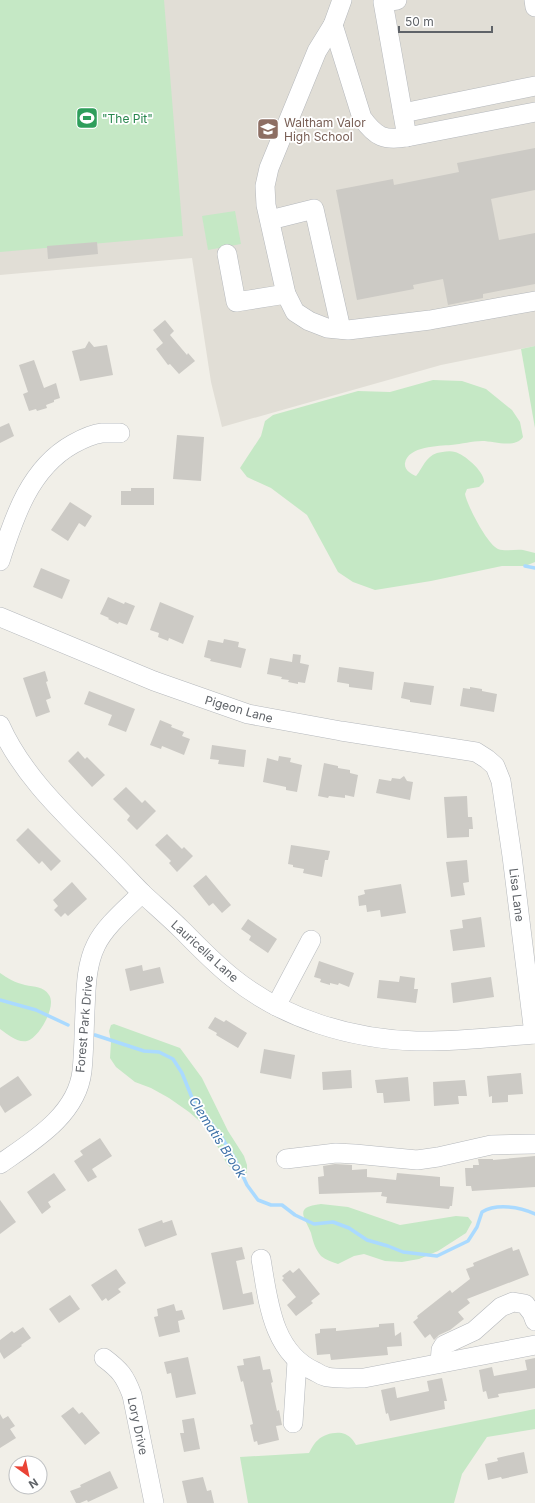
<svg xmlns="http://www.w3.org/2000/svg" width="535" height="1503" font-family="Inter,sans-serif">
<rect width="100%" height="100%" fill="#f1efe8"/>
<polygon fill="#e1ded6" points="0,0 535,0 535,346 441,365 222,427 211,382 192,258 0,275"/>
<g fill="#c5e8c5">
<polygon points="0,0 164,0 183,236 0,252"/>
<polygon points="235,211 241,244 208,250 202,216"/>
<polygon points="535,346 535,428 521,349"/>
<path d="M433,380L462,381L486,389L512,410L520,422L523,437C515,449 494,441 482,441C472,441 462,444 451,445C439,446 408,446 405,463C404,470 411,474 416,476C423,468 425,457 437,453C441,452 450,450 455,452C464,454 485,472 484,482L479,487L467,489L465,494C467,505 487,544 498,549C506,552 515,549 523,550C527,551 531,552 535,553V562L525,566H502L431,581L375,590L353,582L338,572L307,515L271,488L247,477L240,468L261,436L265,421L273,415L358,391L390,392Z"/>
<path d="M0,973C7,978 16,983 25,985C35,987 43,986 49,995C57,1006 39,1038 27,1041C17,1043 7,1034 0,1029Z"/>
<polygon points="114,1024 180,1048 202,1078 228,1131 244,1156 247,1165 247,1172 245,1175 238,1175 227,1164 215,1142 203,1124 189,1112 169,1098 151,1088 135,1082 116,1067 110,1058 111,1042 109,1031 111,1025"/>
<path d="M321,1204L348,1207L400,1225L456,1216L468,1217L472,1222L466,1233L438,1251L419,1259L402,1262L385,1261L364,1254L354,1256L338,1264C332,1262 326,1260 321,1256C315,1249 313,1241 311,1233C305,1217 293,1207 321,1204Z"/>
<path d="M535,1409V1429L487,1437L462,1474L454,1503H248L240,1457L309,1453C311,1449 314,1443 318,1440C324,1434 337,1431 345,1434C350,1436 354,1441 356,1445Z"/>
</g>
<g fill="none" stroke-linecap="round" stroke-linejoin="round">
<g stroke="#aadaff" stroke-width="3.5">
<polyline points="525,566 535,568"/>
<polyline points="0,1000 36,1010 68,1025"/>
<path d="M95,1035L144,1051L159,1052L173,1059L182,1073L197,1110L207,1118L219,1133L235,1159L247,1185L258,1200L271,1205H282L295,1215L314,1224L333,1222L349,1228L367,1240L388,1246L403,1252L437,1256L468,1241L477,1227L482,1212C497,1203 520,1207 535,1214"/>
</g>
</g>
<g fill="#cccac5">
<polygon points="535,148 535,190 491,199 499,240 535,233 535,284 483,294 483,298 448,305 443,279 413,285 414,289 357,300 336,190 393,179 394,185 459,172 457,163"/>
<polygon points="97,242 98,254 48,259 47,246"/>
<polygon points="165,320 174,331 170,335 187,355 188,353 195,361 179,374 170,364 168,365 156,349 163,343 153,330"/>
<polygon points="89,341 94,347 107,345 113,375 80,381 72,351 85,348"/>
<polygon points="34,360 44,388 56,383 60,398 54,400 54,402 46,405 47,408 37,411 36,409 29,411 23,394 28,392 19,365"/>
<polygon points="9,423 14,436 0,443 0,427"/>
<polygon points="177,435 204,437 201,481 173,479"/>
<polygon points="131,488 154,488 154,505 121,505 121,491 131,491"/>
<polygon points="70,502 92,516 85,527 79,523 68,541 51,530"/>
<polygon points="41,568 70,580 62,599 33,587"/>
<polygon points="108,597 124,604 125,602 135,606 127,625 119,622 118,624 108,619 109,618 100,614"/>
<polygon points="160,602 194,616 183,644 169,638 168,641 158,637 159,633 150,630"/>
<polygon points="224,639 239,642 238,647 246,649 241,668 210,661 211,659 204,657 208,640 223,643"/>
<polygon points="293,654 301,655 300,663 309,665 305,683 298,682 298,684 288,682 289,680 281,679 282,677 267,674 270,658 292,662"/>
<polygon points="339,667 374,672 372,690 349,687 349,684 337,682"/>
<polygon points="45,671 48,681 46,682 51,698 46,700 50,712 36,717 23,678"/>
<polygon points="404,682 434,686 431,705 410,702 410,700 401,698"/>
<polygon points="470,687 482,689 482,691 497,694 494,712 460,706 463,688 470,689"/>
<polygon points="89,691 135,709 126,732 108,725 112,715 84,704"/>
<polygon points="160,720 172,725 171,727 184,732 182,736 190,739 184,755 162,746 161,749 150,745"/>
<polygon points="212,745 246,750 244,767 218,764 219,760 210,759"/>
<polygon points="78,751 85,759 87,757 105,775 92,787 68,761"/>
<polygon points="279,756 291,758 290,762 302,765 297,792 286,790 286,787 263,782 267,758 278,761"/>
<polygon points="324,763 338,766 338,768 350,770 350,773 358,775 354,797 345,795 345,798 329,796 328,798 318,796"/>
<polygon points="404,776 407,781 413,782 410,800 376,793 379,779 391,781 392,778 400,779"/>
<polygon points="126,787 142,803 145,800 156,811 137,830 127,820 130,816 113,799"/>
<polygon points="467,796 468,817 472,817 473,829 469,829 469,837 447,838 444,797"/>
<polygon points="28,828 61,861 51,871 42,861 39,864 16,840"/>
<polygon points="167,834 182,849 184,847 193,856 177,872 169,863 171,861 155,845"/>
<polygon points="291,845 330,851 328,860 325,860 322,877 303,873 304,869 293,867 293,865 288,864"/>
<polygon points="467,860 469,882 463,883 465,895 451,897 446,862"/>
<polygon points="206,875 231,905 222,913 213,903 209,906 193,886"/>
<polygon points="72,882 87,899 68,916 65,913 61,917 54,910 58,906 53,900"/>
<polygon points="401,884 406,913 381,917 380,910 367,912 366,905 359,906 358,896 365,894 364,890"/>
<polygon points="481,917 485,947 453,951 450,930 463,928 462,920"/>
<polygon points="248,919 277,939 268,953 249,940 251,936 241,929"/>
<polygon points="319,961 354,973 349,987 339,983 338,985 330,983 330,985 320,982 321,979 314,977"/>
<polygon points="142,965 143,971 160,967 164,983 130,991 125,969"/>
<polygon points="400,976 415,978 414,989 418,989 416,1003 377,998 379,980 399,982"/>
<polygon points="491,977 494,997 453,1003 451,983"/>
<polygon points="215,1017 224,1022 226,1020 247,1033 238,1048 216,1035 217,1033 208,1028"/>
<polygon points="264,1049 295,1055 291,1079 260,1073"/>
<polygon points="351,1070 352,1088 323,1090 322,1072"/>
<polygon points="521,1073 523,1094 508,1095 508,1102 492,1103 492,1096 489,1097 487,1076"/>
<polygon points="18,1076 32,1095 5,1113 0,1105 0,1088"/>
<polygon points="408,1077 410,1101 384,1103 383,1093 377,1093 375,1080"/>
<polygon points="465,1080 467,1096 458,1096 459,1104 434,1106 433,1082"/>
<polygon points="100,1138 112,1156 92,1169 97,1177 88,1182 74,1161 83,1155 80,1151"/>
<polygon points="535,1156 535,1187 472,1191 471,1186 466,1186 465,1168 473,1168 473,1165 479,1165 478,1159 493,1159 493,1160"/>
<polygon points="335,1164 352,1165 352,1170 367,1169 367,1177 396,1180 397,1173 440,1177 440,1186 454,1187 452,1206 450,1206 449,1209 386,1203 387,1197 381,1196 382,1192 319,1194 318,1177 324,1176 323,1166"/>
<polygon points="54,1173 66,1190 48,1202 51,1207 42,1214 27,1192"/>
<polygon points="0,1200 16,1222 0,1234"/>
<polygon points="162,1220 163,1223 172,1220 177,1235 145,1247 138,1229"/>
<polygon points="242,1247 245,1259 236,1261 243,1294 252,1292 254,1304 223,1310 211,1253"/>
<polygon points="512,1247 513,1251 519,1249 529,1275 467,1299 470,1303 458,1312 464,1319 450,1330 439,1335 434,1340 430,1334 425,1338 413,1322 418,1318 417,1316 450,1290 452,1293 470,1279 466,1269 474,1266 473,1263"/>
<polygon points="299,1268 320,1294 311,1301 313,1303 296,1316 287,1305 296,1297 282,1280 284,1278 282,1276 290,1270 293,1273"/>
<polygon points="116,1269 126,1283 118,1289 121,1292 108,1301 106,1298 102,1301 91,1285"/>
<polygon points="70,1295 80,1309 59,1323 49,1309"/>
<polygon points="174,1304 176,1311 182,1310 185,1319 178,1321 180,1332 159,1337 154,1317 158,1316 157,1309"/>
<polygon points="394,1323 395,1336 401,1332 402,1346 387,1347 388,1355 331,1360 330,1354 317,1355 315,1334 320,1333 320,1329 336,1328 336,1331 379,1327 379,1324"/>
<polygon points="23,1327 31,1338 21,1345 22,1346 4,1359 0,1352 0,1340 12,1331 14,1333"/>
<polygon points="260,1356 263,1370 270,1369 273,1382 271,1383 277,1411 279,1410 282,1425 276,1426 279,1440 258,1445 257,1441 254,1442 250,1425 253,1424 243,1381 241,1382 237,1366 244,1365 243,1359"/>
<polygon points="188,1357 196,1394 176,1398 171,1373 167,1374 164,1362"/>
<polygon points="535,1358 535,1388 498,1394 499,1397 488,1399 486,1391 483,1392 479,1370 492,1367 494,1376 527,1370 525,1360"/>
<polygon points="442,1378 447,1401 444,1401 445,1409 390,1421 388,1413 386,1414 381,1390 395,1387 397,1398 429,1391 427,1381"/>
<polygon points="73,1407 79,1414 82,1412 100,1433 85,1445 61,1416"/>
<polygon points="0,1414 3,1419 8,1416 15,1426 10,1429 16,1438 0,1448"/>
<polygon points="194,1418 200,1449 184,1452 180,1433 184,1433 182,1420"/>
<polygon points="524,1452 528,1473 502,1479 501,1477 488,1480 485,1464 498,1461 497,1458"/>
<polygon points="110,1471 118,1488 88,1502 87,1500 80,1503 76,1503 70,1491 81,1487 80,1485"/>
<polygon points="203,1477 207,1491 211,1490 214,1503 187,1503 182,1481"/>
</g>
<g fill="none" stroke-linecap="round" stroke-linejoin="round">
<g stroke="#b5b8bc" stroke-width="20">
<g id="minor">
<polyline points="342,0 333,25 317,51 269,168 265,186 266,205 286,294 295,312 309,321 327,328 348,330 430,320 535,301"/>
<polyline points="397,0 383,2 407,137"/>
<polyline points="534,0 535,7"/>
<path d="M333,25L362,118C376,137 384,141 407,137L535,112"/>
<polyline points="403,113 535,86"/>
<polyline points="270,220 314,209 341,329"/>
<polyline points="227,254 236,302 286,294"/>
<path d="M0,561C14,517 30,468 73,444C82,439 92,434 102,433C108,433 114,433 120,433"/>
<polyline points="0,617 154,681 248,714 341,731 476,752 487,759 495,766 501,781 512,856 534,1034"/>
<path d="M0,725C24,779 70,819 111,861C122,872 132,883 143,894C156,906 170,918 182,930C199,947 214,963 233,978C284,1019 351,1039 416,1041C455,1042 495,1037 535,1034"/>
<polyline points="276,1006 311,940"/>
<polyline points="286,1159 336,1153 355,1154 417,1160 438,1157 491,1145 535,1144"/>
<path d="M0,1164C33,1141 77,1115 82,1071C84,1052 84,1031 85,1011C86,989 86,965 96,945C105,926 127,908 142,893"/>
<path d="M261,1259C268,1300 272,1353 316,1372C319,1374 323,1376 327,1377C339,1379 352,1378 364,1378L535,1345"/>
<path d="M104,1358C120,1370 125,1376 132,1395L154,1503"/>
<polyline points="440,1363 441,1350 444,1345 474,1331 501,1307 513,1302 525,1304 532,1313 535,1321"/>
<polyline points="293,1423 297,1361"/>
</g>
</g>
<use href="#minor" stroke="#fff" stroke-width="19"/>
</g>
<defs>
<g id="stadium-square" transform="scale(1.15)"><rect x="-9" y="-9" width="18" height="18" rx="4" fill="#2e9e5b" stroke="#fff"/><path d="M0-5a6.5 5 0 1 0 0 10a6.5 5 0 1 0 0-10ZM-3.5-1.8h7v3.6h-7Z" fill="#fff"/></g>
<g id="school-square" transform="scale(1.15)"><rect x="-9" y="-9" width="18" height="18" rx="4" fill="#8d6e63" stroke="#fff"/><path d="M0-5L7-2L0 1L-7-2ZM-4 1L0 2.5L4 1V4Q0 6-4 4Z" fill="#fff"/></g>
</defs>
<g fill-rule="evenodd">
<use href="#stadium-square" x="87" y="118"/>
<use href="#school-square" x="268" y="129"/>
</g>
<g text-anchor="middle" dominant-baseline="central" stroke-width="3.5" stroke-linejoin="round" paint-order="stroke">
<g font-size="12" fill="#27864d" stroke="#fff" text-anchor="start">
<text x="102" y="118">"The Pit"</text>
</g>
<g font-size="12" fill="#785e54" stroke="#fff" text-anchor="start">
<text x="284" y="122">Waltham Valor<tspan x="284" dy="14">High School</tspan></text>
</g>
<g font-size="12" fill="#5f6368" stroke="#fff">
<text transform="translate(239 709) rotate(16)">Pigeon Lane</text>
<text transform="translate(517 895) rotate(83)">Lisa Lane</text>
<text transform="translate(205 951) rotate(42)">Lauricella Lane</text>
<text transform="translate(84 1024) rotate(-85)">Forest Park Drive</text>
<text transform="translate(138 1426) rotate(78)">Lory Drive</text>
</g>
<g font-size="13" font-style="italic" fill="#4174aa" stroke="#fff">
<text transform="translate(218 1137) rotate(57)">Clematis Brook</text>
</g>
</g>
<g transform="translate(28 1475) rotate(147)"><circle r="19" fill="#ffffff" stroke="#bfc1c3"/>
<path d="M0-3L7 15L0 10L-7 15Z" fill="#ea4335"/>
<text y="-6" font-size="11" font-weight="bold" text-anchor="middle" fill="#5f6368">N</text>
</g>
<path d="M399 26v6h93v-6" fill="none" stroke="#5f6368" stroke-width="2"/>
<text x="405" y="26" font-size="12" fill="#5f6368" stroke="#ffffff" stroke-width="3" paint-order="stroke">50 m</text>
</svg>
